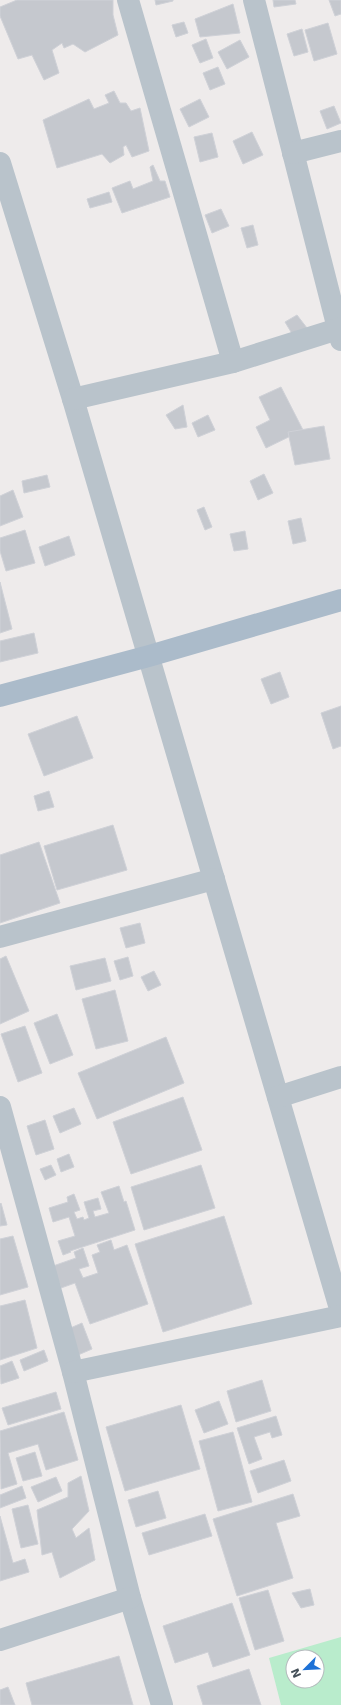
<svg xmlns="http://www.w3.org/2000/svg" width="341" height="1705" font-family="'DejaVu Sans',sans-serif">
<rect width="100%" height="100%" fill="#eeebeb"/>
<path fill="#b9eccc" fill-rule="evenodd" d="M341,1637V1705H281L269,1658ZM293,1657H317V1681H293Z"/>
<g fill="#c5c8ce" stroke="#cfd1d7">
<polygon points="17,0 113,0 113,15 118,35 85,52 73,44 64,48 62,43 52,50 59,73 44,80 32,55 18,59 0,16 0,7"/>
<polygon points="155,0 173,0 173,1 156,5"/>
<polygon points="273,0 295,0 296,4 274,7"/>
<polygon points="329,0 341,0 341,14 335,16"/>
<polygon points="233,4 240,33 200,37 195,19"/>
<polygon points="184,22 188,33 176,37 172,25"/>
<polygon points="328,23 337,54 314,61 305,30"/>
<polygon points="302,29 308,52 294,56 287,34"/>
<polygon points="206,39 213,58 200,63 192,45"/>
<polygon points="240,40 249,57 227,69 218,52"/>
<polygon points="218,67 225,84 210,90 203,73"/>
<polygon points="114,91 120,103 126,103 131,111 140,108 149,151 132,157 126,145 123,147 124,155 110,163 102,154 57,168 43,120 89,99 94,109 109,103 105,95"/>
<polygon points="200,99 209,117 189,127 180,109"/>
<polygon points="334,106 341,123 327,129 320,111"/>
<polygon points="252,132 263,155 243,164 233,141"/>
<polygon points="212,133 218,157 200,162 194,137"/>
<polygon points="153,165 160,181 165,181 170,197 122,213 112,188 130,181 133,189 153,181 150,167"/>
<polygon points="109,192 112,202 90,208 87,199"/>
<polygon points="221,209 229,226 212,233 205,215"/>
<polygon points="253,225 258,245 247,248 241,228"/>
<polygon points="297,315 307,328 294,337 285,322"/>
<polygon points="281,387 303,430 266,448 256,427 270,420 259,397"/>
<polygon points="183,405 187,427 175,429 166,415"/>
<polygon points="208,415 215,430 198,437 192,423"/>
<polygon points="324,426 330,459 295,465 288,432"/>
<polygon points="264,474 273,493 258,500 250,481"/>
<polygon points="47,475 50,487 24,493 22,481"/>
<polygon points="13,490 23,517 0,526 0,496"/>
<polygon points="204,507 212,527 205,530 197,510"/>
<polygon points="301,518 306,541 293,544 288,521"/>
<polygon points="25,530 35,563 6,571 0,551 0,538"/>
<polygon points="245,531 248,549 234,551 230,534"/>
<polygon points="69,536 75,555 45,566 39,547"/>
<polygon points="0,582 12,629 0,633"/>
<polygon points="34,633 38,653 0,662 0,641"/>
<polygon points="280,672 289,697 271,704 261,679"/>
<polygon points="341,706 341,746 333,749 321,713"/>
<polygon points="77,716 93,758 44,776 28,734"/>
<polygon points="49,791 54,807 38,811 34,796"/>
<polygon points="113,825 127,870 57,890 44,846"/>
<polygon points="39,842 60,903 0,923 0,855"/>
<polygon points="140,923 145,943 126,948 120,928"/>
<polygon points="6,956 29,1011 0,1024 0,959"/>
<polygon points="128,957 133,976 120,980 114,961"/>
<polygon points="105,958 111,981 76,990 70,966"/>
<polygon points="154,971 161,985 148,991 141,977"/>
<polygon points="115,990 128,1041 96,1049 82,999"/>
<polygon points="57,1014 73,1055 50,1064 34,1023"/>
<polygon points="25,1026 42,1073 18,1082 1,1034"/>
<polygon points="166,1037 184,1083 97,1119 78,1073"/>
<polygon points="183,1097 202,1150 131,1174 113,1122"/>
<polygon points="74,1108 81,1124 60,1133 53,1116"/>
<polygon points="45,1120 54,1149 36,1155 27,1126"/>
<polygon points="69,1154 74,1167 61,1172 57,1159"/>
<polygon points="51,1165 56,1175 45,1180 40,1169"/>
<polygon points="201,1165 215,1208 144,1230 131,1187"/>
<polygon points="119,1186 124,1202 126,1201 135,1230 70,1251 71,1252 63,1255 58,1241 75,1236 69,1217 53,1222 49,1208 68,1202 67,1197 74,1194 80,1210 74,1212 77,1219 83,1217 84,1220 89,1218 84,1202 98,1198 101,1209 93,1211 95,1217 109,1213 101,1192"/>
<polygon points="1,1203 7,1225 0,1226 0,1204"/>
<polygon points="224,1216 252,1304 163,1332 135,1244"/>
<polygon points="13,1236 28,1287 0,1295 0,1239"/>
<polygon points="111,1240 114,1250 127,1245 148,1304 90,1324 75,1283 61,1288 53,1266 76,1258 74,1252 83,1248 89,1266 79,1269 83,1278 98,1273 92,1255 100,1252 97,1245"/>
<polygon points="25,1300 37,1348 0,1360 0,1306"/>
<polygon points="82,1323 92,1349 78,1355 68,1329"/>
<polygon points="44,1350 48,1361 24,1371 20,1360"/>
<polygon points="12,1361 19,1378 1,1384 0,1366"/>
<polygon points="262,1380 271,1411 236,1422 227,1391"/>
<polygon points="56,1392 61,1409 8,1425 2,1408"/>
<polygon points="219,1401 228,1424 204,1433 195,1410"/>
<polygon points="181,1405 200,1469 125,1491 106,1427"/>
<polygon points="64,1412 78,1460 46,1470 38,1444 8,1453 17,1484 1,1489 0,1431"/>
<polygon points="276,1416 282,1435 272,1438 270,1432 254,1437 262,1459 249,1464 237,1428"/>
<polygon points="233,1432 252,1502 218,1511 199,1441"/>
<polygon points="35,1452 42,1476 23,1481 16,1458"/>
<polygon points="284,1460 291,1481 258,1493 250,1471"/>
<polygon points="81,1476 89,1511 72,1529 76,1538 89,1528 95,1560 60,1578 52,1552 42,1555 37,1510 68,1497 68,1483"/>
<polygon points="56,1477 62,1491 38,1502 31,1487"/>
<polygon points="22,1486 26,1498 0,1508 0,1495"/>
<polygon points="158,1491 166,1518 136,1527 128,1500"/>
<polygon points="293,1494 300,1516 276,1523 293,1578 237,1596 213,1519"/>
<polygon points="28,1505 38,1544 21,1548 12,1509"/>
<polygon points="205,1514 212,1536 149,1555 142,1533"/>
<polygon points="0,1516 13,1563 25,1559 29,1572 0,1581"/>
<polygon points="310,1589 314,1605 301,1608 292,1593"/>
<polygon points="268,1590 284,1641 255,1650 239,1598"/>
<polygon points="232,1603 250,1655 213,1667 208,1652 175,1663 163,1626"/>
<polygon points="119,1656 133,1705 32,1705 26,1683"/>
<polygon points="249,1669 261,1705 203,1705 197,1686"/>
<polygon points="8,1687 15,1705 0,1705 0,1690"/>
</g>
<g fill="none" stroke-linecap="round" stroke-linejoin="round">
<g stroke="#b9c3cb" stroke-width="22">
<polyline points="128,0 233,362"/>
<polyline points="254,0 341,340"/>
<polyline points="293,153 341,141"/>
<polyline points="0,163 73,399 341,1312"/>
<polyline points="73,399 233,362 341,328"/>
<polyline points="0,937 214,879"/>
<polyline points="278,1097 341,1077"/>
<polyline points="0,1107 73,1372 130,1598 162,1705"/>
<polyline points="73,1372 341,1316"/>
<polyline points="0,1640 130,1598"/>
</g>
<polyline stroke="#abbbca" stroke-width="22" points="0,696 149,656 341,600"/>
</g>
<g transform="translate(305 1669) rotate(246)"><circle r="19" fill="#ffffff" stroke="#b4b9bc"/>
<path d="M0-3L7 15L0 10L-7 15Z" fill="#1d71d6"/>
<text y="-6" font-size="11" font-weight="bold" text-anchor="middle" fill="#444f58">N</text>
</g>
</svg>
